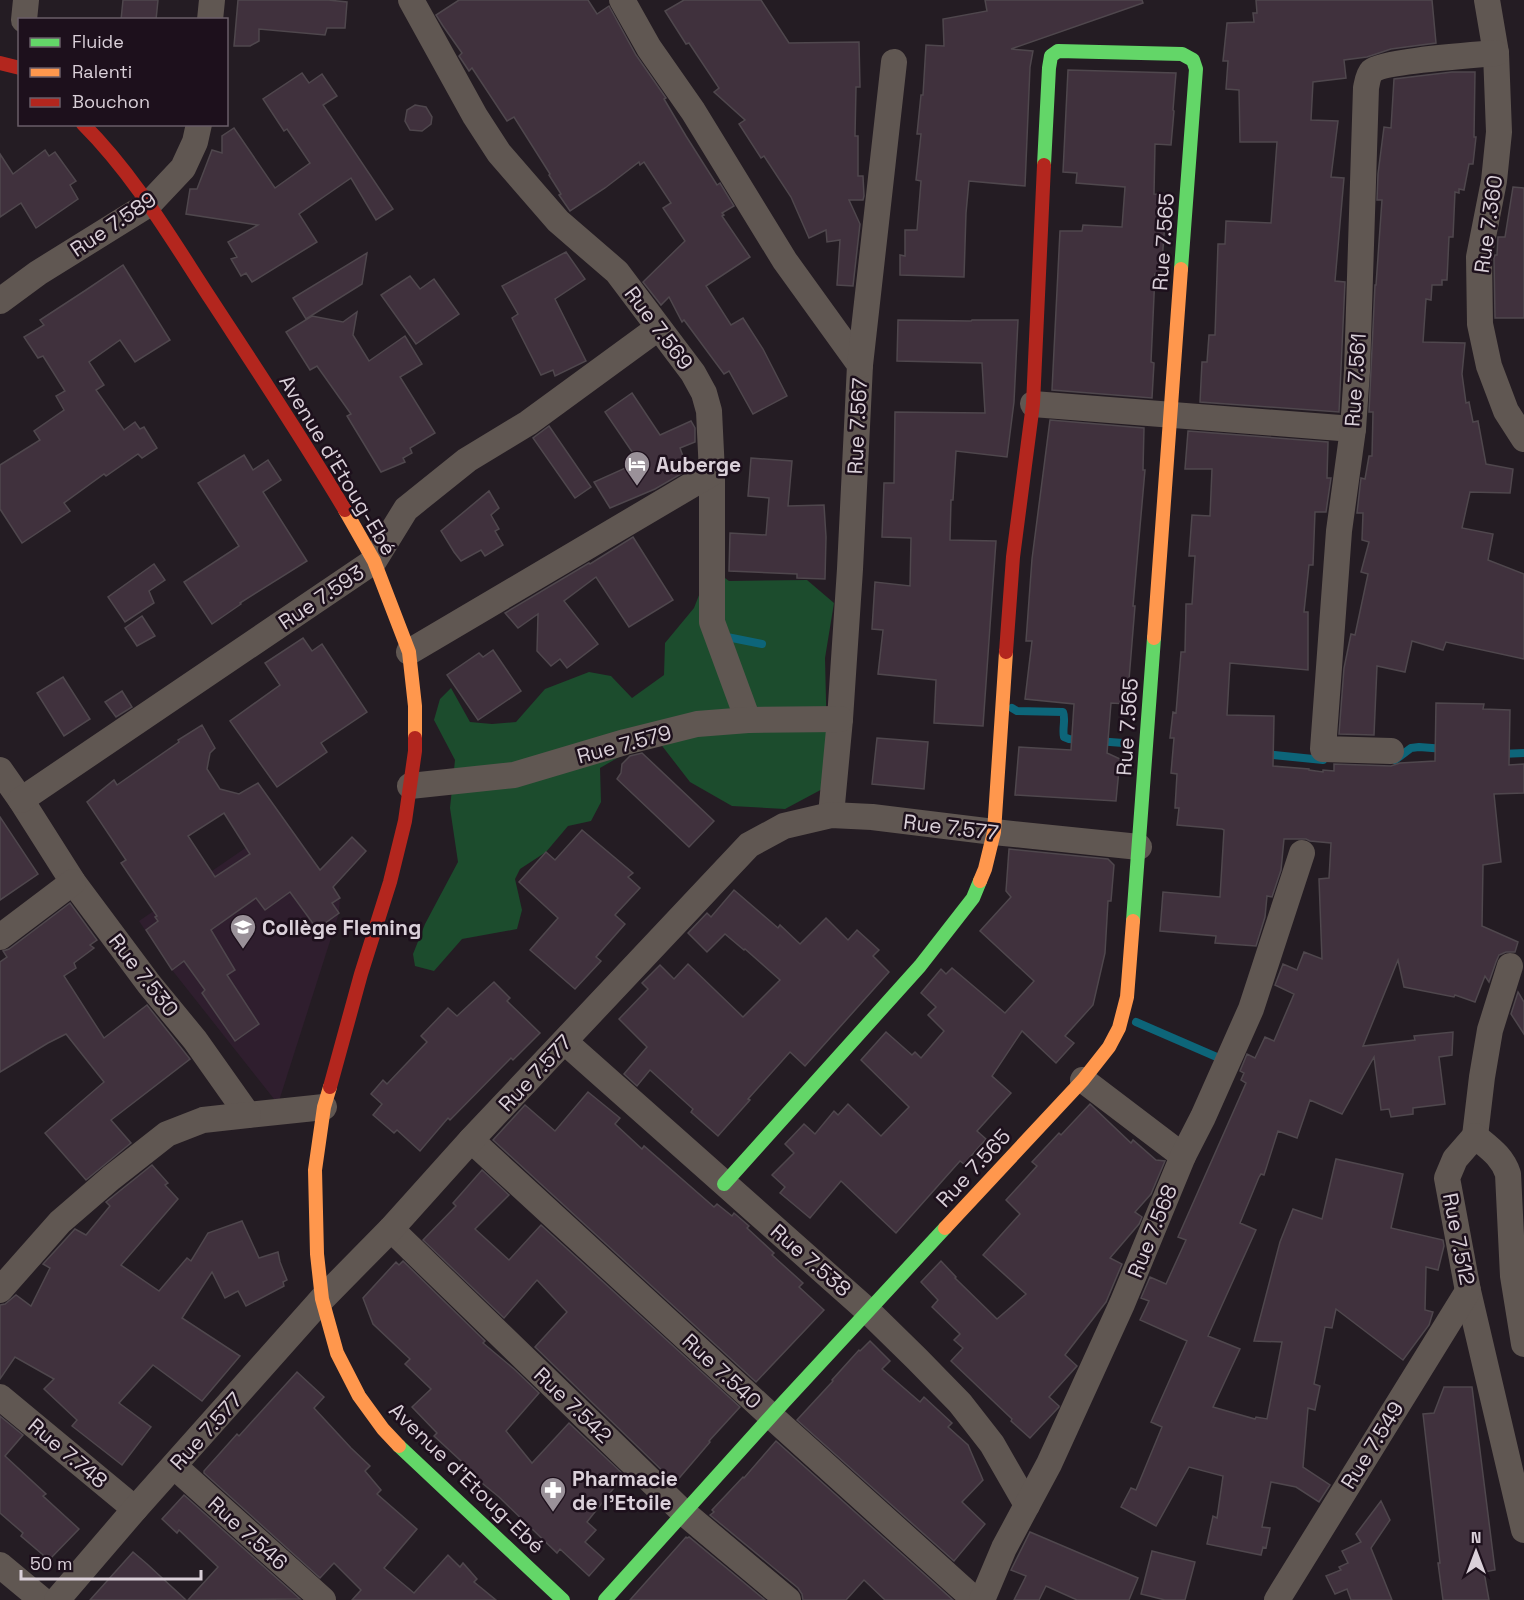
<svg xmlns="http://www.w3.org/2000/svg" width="1524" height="1600" font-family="'Space Grotesk',sans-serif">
<rect width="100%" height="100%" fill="#241c23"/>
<polygon fill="#2f1e2e" points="285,821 340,898 339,913 278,1104 172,970 139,921"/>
<polygon fill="#1c4c2d" points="710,567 729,581 807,580 834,603 825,658 828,786 785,809 732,806 690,782 649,729 638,731 619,757 600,768 601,802 591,821 568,826 546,852 520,869 515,879 522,910 517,929 462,939 434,971 415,966 413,954 425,924 458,862 450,808 455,760 434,720 440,699 451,688 470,722 492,724 516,722 545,689 589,672 611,676 632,698 664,675 665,643 694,608"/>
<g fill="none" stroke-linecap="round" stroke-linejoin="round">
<g stroke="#0d6579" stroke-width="8">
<polyline points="722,636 762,644"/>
<path d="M1012,708L1017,711L1063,712C1066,719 1062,729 1064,737L1069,739L1079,740"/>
<polyline points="1097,741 1123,743"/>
<polyline points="1264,754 1323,760"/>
<polyline points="1501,754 1524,753"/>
<polyline points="1395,760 1411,748 1419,747 1445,749"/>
<polyline points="1136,1022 1219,1058"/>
</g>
</g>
<g fill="#40313d" stroke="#4f474d" stroke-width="1.5" fill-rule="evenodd">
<polygon points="123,0 158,0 156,20 121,20"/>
<polygon points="238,0 328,0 347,2 345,28 327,28 325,35 259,29 259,41 250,46 234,46"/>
<polygon points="459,0 588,0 597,14 609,6 636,55 666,98 664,99 686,136 717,185 720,183 734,206 722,213 724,215 722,216 750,257 706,286 731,325 743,318 763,349 787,396 753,414 729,371 724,374 684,320 682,322 669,297 661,305 643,282 685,241 663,208 671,203 644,162 640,165 639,162 605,188 570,211 559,195 561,194 549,175 550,174 514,117 507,121 472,68 469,71 459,56 462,53 443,26 436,15"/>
<polygon points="684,0 761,0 789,43 859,42 860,87 856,87 855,136 858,136 858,176 863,176 864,196 863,200 849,200 860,224 853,286 837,285 840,240 827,242 826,230 809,238 791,197 764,156 761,158 739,124 745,120 714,92 719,88 689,43 686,44 665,11"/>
<polygon points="985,0 1142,0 1143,3 1011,49 1033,51 1030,67 1025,186 969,181 966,213 964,277 900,275 900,255 905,256 905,230 917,230 921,181 916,180 921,134 917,134 921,95 923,95 926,45 944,46 943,19 987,11"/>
<polygon points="1256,0 1432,0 1436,43 1391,49 1367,57 1344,60 1346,78 1313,82 1311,120 1338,121 1331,177 1344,178 1335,281 1345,282 1339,412 1200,402 1202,362 1207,362 1209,335 1215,335 1218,244 1225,244 1226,221 1271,223 1277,142 1240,142 1239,90 1226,89 1228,61 1223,61 1227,23 1254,22 1253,13 1257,13"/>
<polygon points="1068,70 1176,73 1173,110 1174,111 1171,145 1155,144 1154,194 1167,195 1161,275 1155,274 1151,362 1154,363 1152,398 1052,390 1060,231 1082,231 1083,225 1122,227 1125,187 1076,183 1077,173 1063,172"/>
<polygon points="1452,72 1475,72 1474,137 1476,137 1473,164 1469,164 1464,190 1459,189 1459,193 1455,192 1453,237 1449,237 1447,280 1442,280 1442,285 1432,285 1431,300 1426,299 1423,342 1465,343 1462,374 1466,403 1469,402 1473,422 1478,421 1486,464 1513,469 1510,493 1470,492 1462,528 1493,534 1488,560 1524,574 1524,659 1446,642 1443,650 1412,641 1405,672 1377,666 1374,735 1339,734 1344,668 1351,634 1355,635 1368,574 1361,572 1369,542 1362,540 1363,513 1357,513 1361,478 1365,479 1369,456 1372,456 1373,412 1369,412 1375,285 1376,285 1382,200 1377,200 1378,174 1384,127 1391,128 1394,79"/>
<polygon points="302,73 309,83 322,74 337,96 323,105 393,209 376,220 351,178 299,214 317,242 252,282 246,273 241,276 231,259 237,257 228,242 258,225 186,214 190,189 197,189 212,150 222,153 222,136 234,128 275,188 310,163 287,129 284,131 263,99"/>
<polygon points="415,105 426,107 432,117 431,124 422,131 410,130 405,121 407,110"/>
<polygon points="45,150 49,156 55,152 76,181 70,185 78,199 36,228 21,203 0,217 0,154 13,174"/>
<polygon points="1513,187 1524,188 1524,318 1495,318 1494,258 1495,255 1497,255 1498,237 1505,237"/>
<polygon points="566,252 585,279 555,299 586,361 555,376 553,370 541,375 512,318 518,314 502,286"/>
<polygon points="367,253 362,284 306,319 293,298"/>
<polygon points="123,265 170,340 135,362 120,340 89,362 104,385 96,390 124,430 135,422 140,429 144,427 157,448 142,458 138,454 106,476 104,474 64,503 70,511 22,543 0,509 0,465 40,440 34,431 64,410 56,396 65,391 43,356 38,358 24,337 44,325 40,320 86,290"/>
<polygon points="410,276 420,289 434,279 459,314 416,344 381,295"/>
<polygon points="357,312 353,335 369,361 405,336 422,364 400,377 435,433 410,448 412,453 403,458 405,462 381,472 347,416 351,414 317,366 310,370 286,332 312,316 343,322"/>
<polygon points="898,320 971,321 972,320 1018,320 1014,402 1007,457 956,451 953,500 951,500 950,540 996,541 983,726 934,723 936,680 878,674 883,630 872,629 875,582 910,586 911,538 882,537 884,483 894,483 895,412 985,413 982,363 897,361"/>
<polygon points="632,393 660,435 691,421 695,428 695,442 680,448 688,470 655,489 610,508 594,482 639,462 605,412"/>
<polygon points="1050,420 1144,428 1143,470 1145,470 1133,606 1135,606 1127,704 1111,703 1107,753 1120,759 1116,801 1015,795 1019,747 1071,750 1074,704 1025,699 1032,641 1026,641 1032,559"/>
<polygon points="549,426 591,487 575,498 533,438"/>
<polygon points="1188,431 1328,442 1327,478 1331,478 1326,512 1315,512 1313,565 1309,565 1304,612 1308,612 1308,670 1230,663 1227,715 1274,716 1273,766 1309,769 1309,770 1323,772 1323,770 1334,771 1334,764 1391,766 1400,763 1435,761 1436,703 1484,704 1483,709 1510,710 1509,765 1524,764 1524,793 1494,794 1501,862 1483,865 1482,926 1518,942 1515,952 1506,952 1499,955 1496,962 1489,982 1485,976 1475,1002 1455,995 1454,997 1404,987 1398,960 1363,1046 1415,1040 1414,1036 1453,1032 1452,1055 1439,1057 1445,1104 1413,1108 1413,1114 1391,1117 1389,1109 1381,1110 1374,1057 1342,1114 1310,1100 1297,1138 1278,1131 1264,1175 1261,1174 1259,1177 1240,1223 1256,1230 1208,1336 1240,1349 1213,1407 1255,1419 1256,1417 1267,1419 1282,1342 1254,1341 1280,1242 1293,1209 1322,1219 1336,1159 1403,1174 1391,1228 1443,1240 1444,1246 1438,1270 1426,1267 1425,1310 1433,1312 1429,1325 1403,1360 1336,1309 1332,1328 1325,1327 1314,1384 1320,1386 1315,1410 1308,1408 1303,1467 1330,1485 1319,1502 1296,1487 1271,1482 1262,1527 1270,1528 1266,1548 1263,1547 1261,1555 1207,1544 1213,1516 1217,1518 1223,1476 1189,1467 1156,1526 1121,1507 1131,1488 1136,1490 1162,1427 1151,1422 1187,1341 1140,1320 1149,1301 1141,1298 1150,1277 1166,1284 1186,1240 1178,1237 1246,1083 1241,1080 1244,1073 1240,1071 1247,1054 1255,1058 1265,1037 1274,1041 1294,994 1275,985 1283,964 1297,970 1304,952 1322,959 1319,879 1329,878 1331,843 1310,841 1306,839 1284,839 1281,870 1272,897 1267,896 1265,917 1256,946 1215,943 1216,936 1160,931 1163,892 1220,897 1224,830 1222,829 1177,825 1179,808 1175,808 1177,774 1171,773 1174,738 1170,738 1173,712 1176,713 1181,652 1185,652 1186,604 1192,604 1195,556 1189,556 1192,515 1210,516 1212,469 1185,469"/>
<polygon points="244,455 253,470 268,460 281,480 263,492 307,561 240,603 241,604 212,624 184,582 239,546 198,483"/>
<polygon points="751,458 792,461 788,506 824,505 826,537 825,579 797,578 797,574 729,571 730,533 766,535 769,498 748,496"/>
<polygon points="489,491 499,508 491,515 499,529 495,531 503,545 485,556 481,550 461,561 454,552 441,531"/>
<polygon points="633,537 673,600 629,627 596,577 564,601 598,644 567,668 560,659 551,666 537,651 538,614 518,628 505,613 589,563 590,564"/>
<polygon points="154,564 165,580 149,591 154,603 125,622 108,597"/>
<polygon points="142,616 155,636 137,646 125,628"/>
<polygon points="303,638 312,651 322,644 367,712 321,743 327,752 277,787 230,721 280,685 265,663"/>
<polygon points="493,650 521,691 478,720 447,675 479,653 483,657"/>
<polygon points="63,677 90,719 64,736 37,693"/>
<polygon points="122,691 132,707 116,717 105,702"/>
<path d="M202,725L215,748L210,753L207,769L220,789L239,794L258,783L320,870L352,837L366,851L333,887L340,898L332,903L339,913L317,929L290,892L265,910L256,898L211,930L235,970L227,975L259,1024L235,1041L202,993L205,990L184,961L172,970L146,930L158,921L155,917L157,916L121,863L126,860L87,802L114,780L117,785L179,742L178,740ZM224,813L250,854L215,877L188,836Z"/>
<polygon points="877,738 928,742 924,789 872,784"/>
<polygon points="642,753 714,821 689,847 617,779 621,773 622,764 630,756"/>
<polygon points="0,817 38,874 0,900"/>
<polygon points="582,830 633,873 628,877 640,888 615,915 625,924 596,957 601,961 575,989 530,950 558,918 519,882 546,852 555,860"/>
<polygon points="1009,849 1108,859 1114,865 1111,901 1108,901 1105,953 1093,1005 1065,1036 1074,1043 1056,1063 1022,1031 992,1076 1011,1093 977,1131 986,1139 964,1164 960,1161 896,1233 841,1181 810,1218 780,1193 785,1187 772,1175 794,1153 785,1144 804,1124 815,1134 834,1111 838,1115 848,1104 881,1136 909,1107 861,1060 886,1032 912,1055 915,1052 921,1058 944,1031 928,1015 936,1007 921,993 941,969 946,974 952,968 1005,1013 1034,981 980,931 1011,897 1006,891"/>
<polygon points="734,890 778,928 780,925 800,944 826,918 848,940 857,930 879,950 873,956 889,972 805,1066 790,1052 748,1099 750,1100 718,1136 691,1112 693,1109 650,1070 637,1086 624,1074 647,1047 619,1019 648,989 642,983 660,965 674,979 688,964 743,1017 780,980 745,949 744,950 725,934 707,952 688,933 707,913 711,917"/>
<polygon points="70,903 97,940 90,945 94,948 74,963 76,968 64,976 104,1038 147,1005 190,1059 111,1120 131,1143 86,1180 45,1133 104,1082 66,1034 48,1043 0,1072 0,962 7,957 3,951 9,949"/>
<polygon points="494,982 510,998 507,1001 540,1033 513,1060 511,1058 450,1120 448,1118 420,1151 397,1130 394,1133 373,1115 382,1104 371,1094 383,1080 387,1084 427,1042 421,1036 448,1008 457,1016"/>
<polygon points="1518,992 1524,1002 1524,1034 1511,1014"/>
<polygon points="588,1092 620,1118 615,1124 642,1149 644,1146 714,1207 717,1204 732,1216 734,1213 749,1226 747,1228 774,1253 772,1255 803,1283 799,1287 824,1310 756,1382 493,1140 525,1105 555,1131"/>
<polygon points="1090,1104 1131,1143 1133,1140 1156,1160 1165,1161 1151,1194 1135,1212 1142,1217 1139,1224 1110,1258 1122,1264 1106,1302 1065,1355 1077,1366 1049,1397 1059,1406 1059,1407 1030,1438 1011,1421 1012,1419 951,1361 963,1348 954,1340 960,1334 932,1307 938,1300 921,1282 941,1261 956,1277 955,1278 997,1319 1026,1294 983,1255 1020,1214 1006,1200 1037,1166 1032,1162 1059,1133 1061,1135"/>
<polygon points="152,1165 168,1183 165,1185 178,1199 121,1265 159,1291 187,1258 191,1261 208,1233 242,1221 259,1258 278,1252 280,1262 287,1280 283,1282 284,1286 246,1306 238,1291 225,1298 212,1272 182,1318 240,1356 202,1401 153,1365 119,1403 151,1427 122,1465 72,1426 77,1420 44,1389 54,1379 15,1357 0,1379 0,1305 5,1304 16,1295 31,1306 50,1268 43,1264 75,1229 86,1235 110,1206 106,1202"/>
<polygon points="482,1170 509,1195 475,1229 509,1260 541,1225 740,1407 709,1441 710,1442 675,1483 535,1347 567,1312 537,1280 504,1318 423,1240 456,1206 453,1203"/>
<polygon points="403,1261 485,1341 483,1343 514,1369 539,1393 506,1431 532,1463 569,1423 624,1475 587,1522 596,1530 585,1542 604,1559 589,1576 560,1549 557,1553 499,1497 471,1474 473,1472 434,1436 437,1433 412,1407 431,1389 405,1364 410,1359 373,1324 363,1298 396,1262 399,1265"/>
<polygon points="870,1341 890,1361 882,1369 920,1402 924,1397 952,1423 948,1427 968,1445 983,1480 962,1502 985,1524 954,1561 797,1420 833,1381 832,1380 859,1350 860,1351"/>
<polygon points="297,1372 324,1397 314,1408 351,1448 370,1466 365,1471 381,1490 377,1494 417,1529 384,1568 414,1593 448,1555 460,1567 463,1563 477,1579 474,1582 496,1600 352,1600 361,1590 334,1563 320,1578 204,1473 204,1471 237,1434 239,1436"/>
<polygon points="1444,1387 1472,1387 1495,1570 1484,1572 1489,1600 1443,1600 1438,1563 1440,1563 1423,1414 1434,1413"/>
<polygon points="0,1416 23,1435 5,1456 46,1494 43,1496 79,1529 49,1560 21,1536 23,1533 0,1513"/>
<polygon points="776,1441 953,1600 885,1600 864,1580 846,1600 803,1600 802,1594 798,1588 710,1515 714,1512 712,1510 743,1477 744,1478"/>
<polygon points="184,1495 300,1599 188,1600 218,1567 179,1530 177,1533 162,1519"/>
<polygon points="1381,1501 1390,1520 1371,1548 1392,1600 1351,1600 1347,1589 1335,1594 1326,1576 1341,1570 1339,1567 1348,1563 1342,1551 1361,1542 1356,1534"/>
<polygon points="1030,1532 1138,1578 1129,1600 1077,1600 1046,1586 1039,1600 1014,1600 1026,1576 1011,1570"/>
<polygon points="686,1537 687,1538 689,1537 765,1600 630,1600"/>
<polygon points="1152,1551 1195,1562 1185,1600 1165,1600 1141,1594"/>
<polygon points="133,1552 147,1564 186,1600 90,1600"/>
</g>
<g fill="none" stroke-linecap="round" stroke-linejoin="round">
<g stroke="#605752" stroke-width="26">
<polyline points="411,0 475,116 499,153 558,221 617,272 693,373 704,393 709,411 712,473 712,622 748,720"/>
<polyline points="622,0 649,48 693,111 785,261 860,365 850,569 840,719 831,815"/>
<polyline points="1487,0 1496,53 1499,132 1494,181 1479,257 1480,324 1489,366 1506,411 1524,439"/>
<polyline points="24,20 26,0"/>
<polyline points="210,20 212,0"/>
<polyline points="0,301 38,273 149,204 183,168 195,142 199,124"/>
<polyline points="860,365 894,62"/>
<polyline points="1033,404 1353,429"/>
<polyline points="409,652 712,473"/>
<path d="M1391,751L1323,749L1339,531L1353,429L1357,371L1366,88C1367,83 1368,75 1372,71C1383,61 1476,55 1496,53"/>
<polyline points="0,770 21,800 73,882 149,984 195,1040 248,1115 324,1107"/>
<polyline points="410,786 514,775 625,742 697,724 748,720 840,719"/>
<polyline points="21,800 374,561 406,509 467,460 528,423 658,328"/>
<polyline points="0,937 73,882"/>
<polyline points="565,1042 868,1311 917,1359 960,1403 992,1444 1027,1505"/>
<polyline points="1083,1080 1183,1156"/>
<polyline points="1475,1136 1482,1077 1490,1030 1510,966"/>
<polyline points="471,1140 771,1416 975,1600"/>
<polyline points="391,1229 683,1512 788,1600"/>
<polyline points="0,1290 60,1222 111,1178 167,1134 203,1120 248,1115"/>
<path d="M1524,1344L1513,1276L1508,1174C1502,1156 1489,1148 1475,1136L1455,1159L1447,1178L1468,1291L1524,1530"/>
<polyline points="0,1397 135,1509"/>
<polyline points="174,1466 323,1600"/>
<polyline points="0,1565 42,1600"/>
<polyline points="57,1600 135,1509 322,1299 391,1229 471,1140 749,845 784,826 831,815 872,817 994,832 1139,847"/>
<polyline points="982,1600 1004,1548 1049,1464 1122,1304 1183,1156 1203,1117 1251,1009 1302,853"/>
<polyline points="1277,1600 1468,1291"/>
</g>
<g stroke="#63d668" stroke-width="14">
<polyline points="1044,165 1049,68 1051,56 1058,51 1182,54 1193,60 1196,69 1181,269"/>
<polyline points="1133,921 1154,638"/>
<polyline points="724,1184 920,966 973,898 980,881"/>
<polyline points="399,1446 563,1600"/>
<polyline points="605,1600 783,1403 945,1228"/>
</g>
<g stroke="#ff974d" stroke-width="14">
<polyline points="345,510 374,561 409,652 415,706 415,738"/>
<polyline points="1154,638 1181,269"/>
<polyline points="980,881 985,869 994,832 1006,652"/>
<polyline points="330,1087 324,1107 315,1170 317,1254 322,1299 337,1353 359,1396 383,1429 399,1446"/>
<polyline points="945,1228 1083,1080 1109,1047 1119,1028 1127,997 1133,921"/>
</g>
<g stroke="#b3261e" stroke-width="14">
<polyline points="0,63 20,68"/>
<path d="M83,124C135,176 172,240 212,301C257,370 303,439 345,510"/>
<polyline points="1006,652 1013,557 1033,404 1044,165"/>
<polyline points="330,1087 361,974 390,882 405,821 415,751 415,738"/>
</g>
</g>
<defs>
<g id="hotel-pin" transform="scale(1.35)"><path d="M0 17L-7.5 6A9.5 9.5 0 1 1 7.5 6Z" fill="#9a9199" stroke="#1d101c"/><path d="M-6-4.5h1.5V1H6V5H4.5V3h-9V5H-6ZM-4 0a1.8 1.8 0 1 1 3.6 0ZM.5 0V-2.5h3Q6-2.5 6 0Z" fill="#fff"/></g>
<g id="university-pin" transform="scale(1.35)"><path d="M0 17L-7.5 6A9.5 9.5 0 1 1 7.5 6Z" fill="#9a9199" stroke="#1d101c"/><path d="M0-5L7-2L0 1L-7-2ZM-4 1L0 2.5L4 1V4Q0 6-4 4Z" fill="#fff"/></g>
<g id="pharmacy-pin" transform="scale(1.35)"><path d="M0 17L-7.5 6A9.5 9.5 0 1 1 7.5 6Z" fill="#9a9199" stroke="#1d101c"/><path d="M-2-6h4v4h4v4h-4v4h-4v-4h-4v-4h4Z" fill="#fff"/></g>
</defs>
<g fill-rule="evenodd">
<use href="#hotel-pin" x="637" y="464"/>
<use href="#university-pin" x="243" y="927"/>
<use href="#pharmacy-pin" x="553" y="1490"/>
</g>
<g text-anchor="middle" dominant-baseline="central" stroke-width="5" stroke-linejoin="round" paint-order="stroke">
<g font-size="21" fill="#dad0d9" stroke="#1d101c">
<text transform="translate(113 224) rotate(-34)">Rue 7.589</text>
<text transform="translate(1488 224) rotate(-82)">Rue 7.360</text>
<text transform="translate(1163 242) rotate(-86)">Rue 7.565</text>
<text transform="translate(659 328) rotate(53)">Rue 7.569</text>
<text transform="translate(1355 380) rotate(-86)">Rue 7.561</text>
<text transform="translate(857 426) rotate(-87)">Rue 7.567</text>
<text transform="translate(338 465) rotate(59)">Avenue d'Etoug-Ebé</text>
<text transform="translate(321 597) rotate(-34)">Rue 7.593</text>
<text transform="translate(1127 727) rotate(-86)">Rue 7.565</text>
<text transform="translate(624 744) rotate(-15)">Rue 7.579</text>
<text transform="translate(951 827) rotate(7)">Rue 7.577</text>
<text transform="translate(144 975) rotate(52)">Rue 7.530</text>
<text transform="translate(535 1073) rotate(-47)">Rue 7.577</text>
<text transform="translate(973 1168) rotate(-47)">Rue 7.565</text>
<text transform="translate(1152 1231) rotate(-68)">Rue 7.568</text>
<text transform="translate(1459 1239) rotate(79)">Rue 7.512</text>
<text transform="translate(811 1260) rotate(41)">Rue 7.538</text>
<text transform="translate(722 1371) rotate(43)">Rue 7.540</text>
<text transform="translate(573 1405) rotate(44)">Rue 7.542</text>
<text transform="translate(206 1431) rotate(-48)">Rue 7.577</text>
<text transform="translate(1372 1445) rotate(-58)">Rue 7.549</text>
<text transform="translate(68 1453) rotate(40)">Rue 7.748</text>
<text transform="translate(467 1478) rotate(44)">Avenue d'Etoug-Ebé</text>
<text transform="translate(248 1533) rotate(42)">Rue 7.546</text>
</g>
<g font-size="21" font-weight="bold" fill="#dad0d9" stroke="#1d101c" text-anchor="start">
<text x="656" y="464">Auberge</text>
<text x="262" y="927">Collège Fleming</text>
<text x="572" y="1478">Pharmacie<tspan x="572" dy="24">de l'Etoile</tspan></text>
</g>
</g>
<rect x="18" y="18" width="210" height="108" fill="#1d101c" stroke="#695d68" stroke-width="1.5"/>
<rect x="30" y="38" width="30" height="9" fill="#63d668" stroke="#695d68" stroke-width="1.5"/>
<text x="72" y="48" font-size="18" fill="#dad0d9">Fluide</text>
<rect x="30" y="68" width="30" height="9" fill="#ff974d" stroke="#695d68" stroke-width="1.5"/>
<text x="72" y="78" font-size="18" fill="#dad0d9">Ralenti</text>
<rect x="30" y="98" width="30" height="9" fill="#b3261e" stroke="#695d68" stroke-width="1.5"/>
<text x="72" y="108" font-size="18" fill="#dad0d9">Bouchon</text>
<g transform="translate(1476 1552)" stroke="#1d101c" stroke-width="4.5" paint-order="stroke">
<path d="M0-4.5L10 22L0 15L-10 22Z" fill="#dad0d9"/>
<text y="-9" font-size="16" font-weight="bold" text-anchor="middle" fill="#dad0d9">N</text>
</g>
<path d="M21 1570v9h180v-9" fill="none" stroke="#dad0d9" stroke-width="3"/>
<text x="30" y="1570" font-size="18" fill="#dad0d9" stroke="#1d101c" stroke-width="4.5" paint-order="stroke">50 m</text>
</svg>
